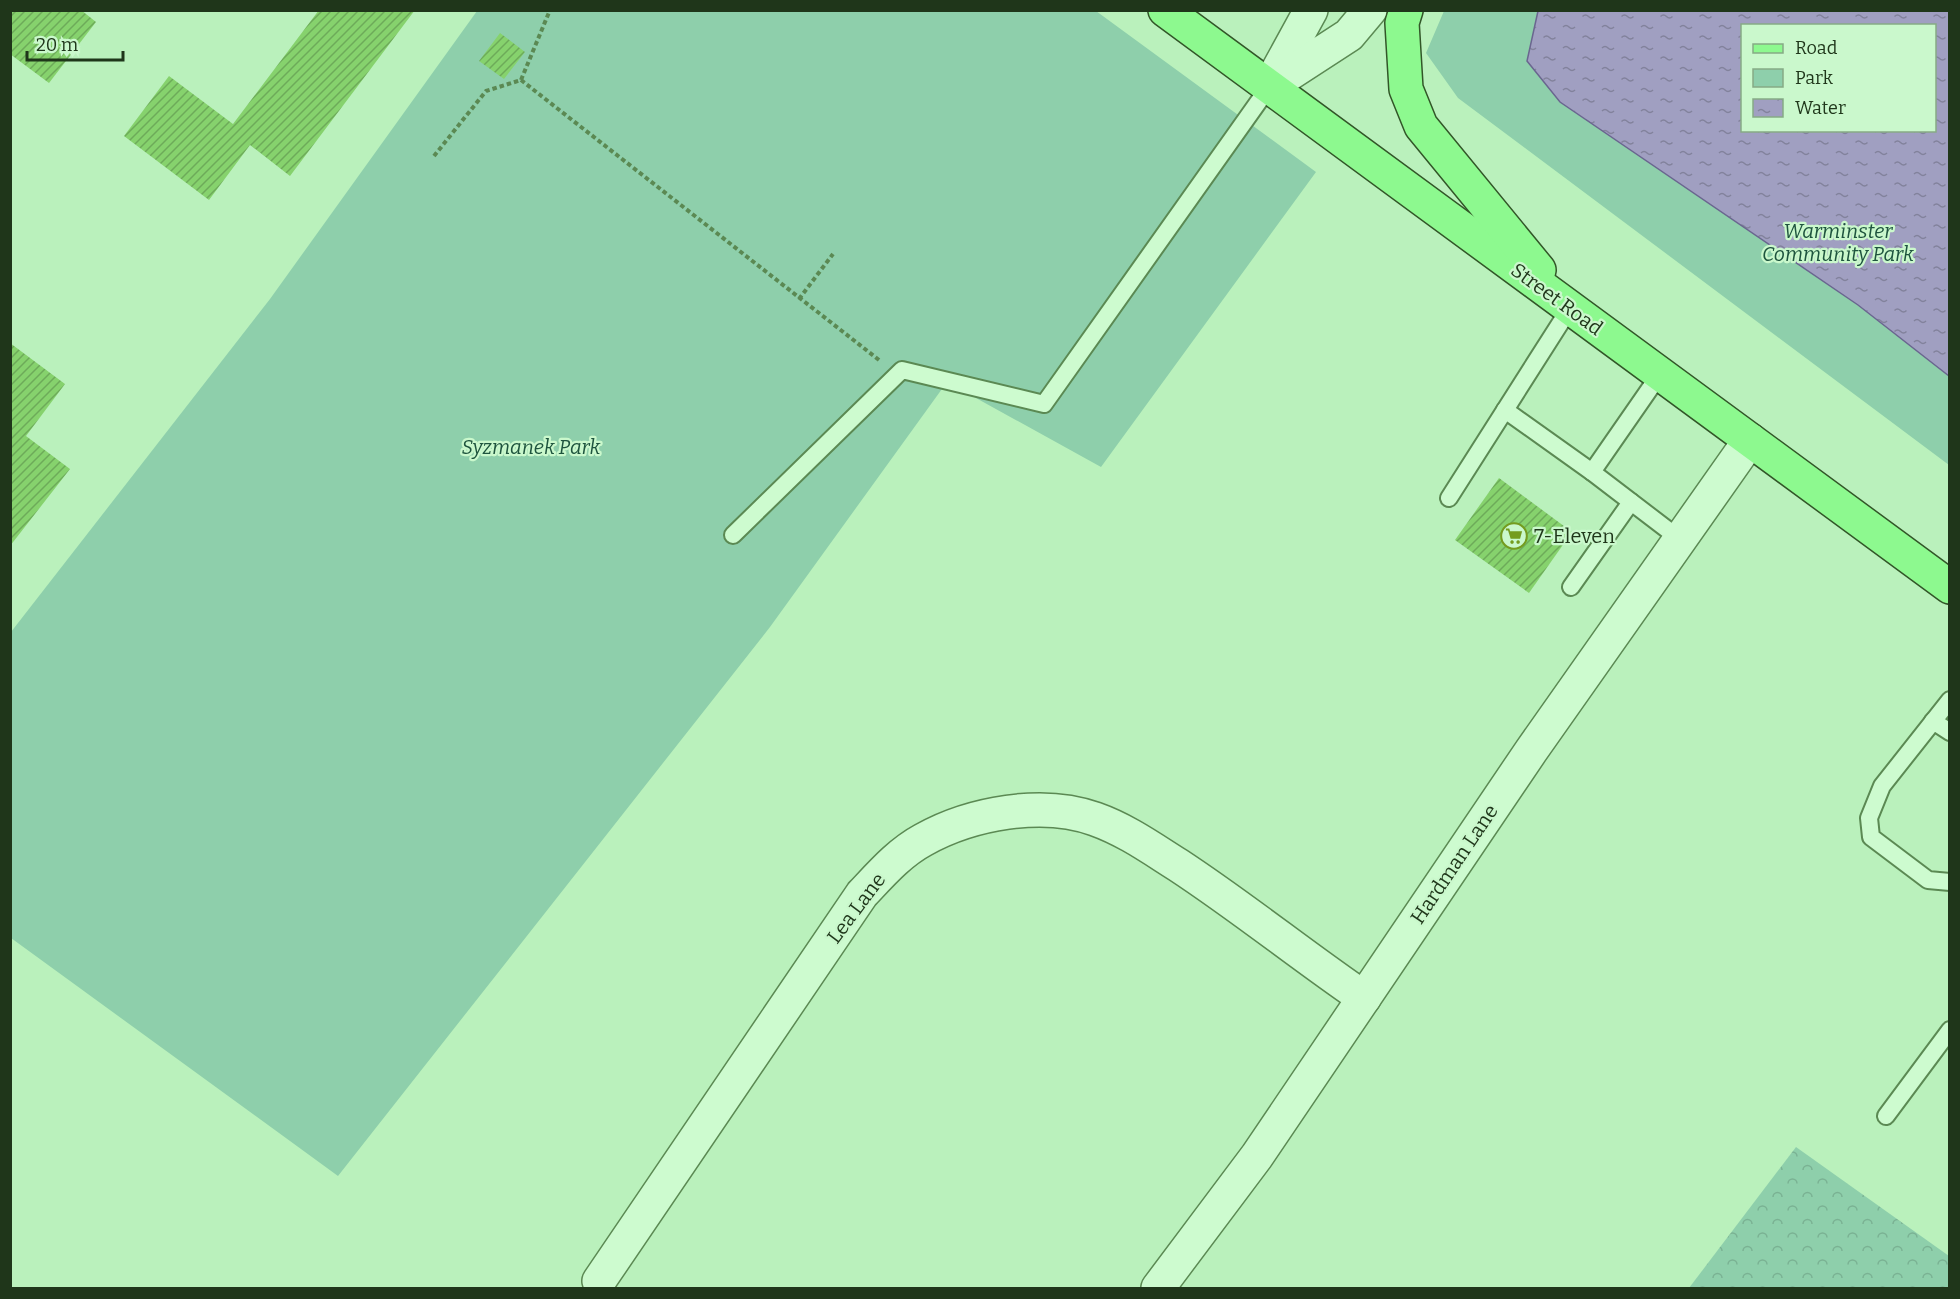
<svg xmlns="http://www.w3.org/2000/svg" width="1960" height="1299" font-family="Bitter,serif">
<defs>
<pattern id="forest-crowns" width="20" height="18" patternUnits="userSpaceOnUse" patternTransform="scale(1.5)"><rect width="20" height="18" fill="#8ecfab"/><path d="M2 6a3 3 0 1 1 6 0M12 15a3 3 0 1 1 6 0" fill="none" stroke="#7ab293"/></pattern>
<pattern id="water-ripples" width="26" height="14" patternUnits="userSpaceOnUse" patternTransform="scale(1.5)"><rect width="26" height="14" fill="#a09fc1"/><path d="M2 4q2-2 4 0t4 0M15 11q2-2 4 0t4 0" fill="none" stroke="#82829c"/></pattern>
<pattern id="building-hatch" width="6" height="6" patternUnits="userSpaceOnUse" patternTransform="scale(1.5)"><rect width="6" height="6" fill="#86d26d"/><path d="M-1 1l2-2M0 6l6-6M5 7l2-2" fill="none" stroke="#6dab59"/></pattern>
</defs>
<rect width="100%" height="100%" fill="#baf1bc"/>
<polygon fill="url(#forest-crowns)" points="1796,1147 1949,1256 1949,1288 1689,1288"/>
<g fill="#8ecfab" fill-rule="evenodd">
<polygon points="477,11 1096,11 1316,172 1101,467 947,382 770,627 338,1176 11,938 11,632 270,299"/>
<path d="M1444,11H1949V465L1458,98L1426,53ZM1742,26H1934V130H1742Z"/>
</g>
<path fill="url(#water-ripples)" stroke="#6a668f" stroke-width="1.5" fill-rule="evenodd" d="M1538,11H1949V376L1858,305L1560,102L1527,61ZM1742,26H1934V130H1742Z"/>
<g fill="url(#building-hatch)">
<polygon points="10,10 81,10 96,22 49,83 10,54"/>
<polygon points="319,10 415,10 290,176 250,145 209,200 124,136 169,76 233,124"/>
<polygon points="500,33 525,52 504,79 479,61"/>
<polygon points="10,343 65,384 26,436 70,469 10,546"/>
<polygon points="1499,478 1572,532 1529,593 1455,540"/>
</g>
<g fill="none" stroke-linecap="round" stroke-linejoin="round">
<g stroke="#5b8953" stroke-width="20">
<g id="lane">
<polyline points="1505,410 1592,472 1660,374"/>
<polyline points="1592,472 1681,540"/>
<polyline points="1449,498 1570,308"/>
<polyline points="733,535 902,370 1044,404 1269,87"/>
<polyline points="1571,587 1631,502"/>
<polyline points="1950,700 1882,786 1869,818 1871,837 1928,880 1950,882"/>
<polyline points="1933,721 1950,732"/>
<polyline points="1886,1116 1950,1030"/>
</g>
</g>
<g stroke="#5b8953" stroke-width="36">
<g id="street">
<polyline points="1271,83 1311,10"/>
<polyline points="1269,87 1349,35 1370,10"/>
<path d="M599,1281L862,894C881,874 899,853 923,840C971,813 1043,800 1095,819C1126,830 1151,848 1178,865C1242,907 1301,955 1364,998"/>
<polyline points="1158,1288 1257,1156 1531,751 1750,440"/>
</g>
</g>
<g stroke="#325628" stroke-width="36">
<g id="primary">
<polyline points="1165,10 1950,587"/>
<polyline points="1406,10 1402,23 1406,89 1421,126 1539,270"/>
</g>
</g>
<g stroke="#5b8953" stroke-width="4" stroke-dasharray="4.5 3" stroke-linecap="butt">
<polyline points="521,80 879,360"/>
<polyline points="434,156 486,91 521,80 550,10"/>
<polyline points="799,299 833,254"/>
</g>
<use href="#lane" stroke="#cdfbcf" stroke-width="16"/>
<use href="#street" stroke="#cdfbcf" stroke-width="33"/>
<use href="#primary" stroke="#8df98f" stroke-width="33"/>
</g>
<defs>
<g id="supermarket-ring" transform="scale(1.35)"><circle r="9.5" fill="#caf8cc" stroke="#749c1f" stroke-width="1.5"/><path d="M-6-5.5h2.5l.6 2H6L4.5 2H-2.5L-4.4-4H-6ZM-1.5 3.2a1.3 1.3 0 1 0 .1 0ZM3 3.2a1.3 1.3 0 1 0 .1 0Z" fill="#749c1f"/></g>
</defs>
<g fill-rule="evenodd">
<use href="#supermarket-ring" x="1514" y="536"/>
</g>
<g text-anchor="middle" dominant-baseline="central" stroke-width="4.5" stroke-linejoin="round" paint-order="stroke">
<g font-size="20" font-style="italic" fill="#1e543e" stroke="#caf8cc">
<text x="1838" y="231">Warminster<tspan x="1838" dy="23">Community Park</tspan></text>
<text x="531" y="447">Syzmanek Park</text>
</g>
<g font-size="20" fill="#1f361a" stroke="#caf8cc">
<text transform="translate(1557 299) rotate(36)">Street Road</text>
<text transform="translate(1454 864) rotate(-56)">Hardman Lane</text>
<text transform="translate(856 908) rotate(-53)">Lea Lane</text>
</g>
<g font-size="20" fill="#1f361a" stroke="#caf8cc" text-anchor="start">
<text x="1534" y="536">7-Eleven</text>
</g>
</g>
<rect width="1960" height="1299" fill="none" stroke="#1f361a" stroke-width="24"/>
<rect x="1741" y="24" width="195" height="108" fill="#caf8cc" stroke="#86aa85" stroke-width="1.5"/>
<rect x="1753" y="44" width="30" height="9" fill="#8df98f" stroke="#86aa85" stroke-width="1.5"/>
<text x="1795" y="54" font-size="18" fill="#1f361a">Road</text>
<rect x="1753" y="69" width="30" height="18" fill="#8ecfab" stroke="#86aa85" stroke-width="1.5"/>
<text x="1795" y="84" font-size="18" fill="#1f361a">Park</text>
<rect x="1753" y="99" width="30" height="18" fill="url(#water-ripples)" stroke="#86aa85" stroke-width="1.5"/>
<text x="1795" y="114" font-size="18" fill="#1f361a">Water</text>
<path d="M27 51v9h96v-9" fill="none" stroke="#1f361a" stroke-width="3"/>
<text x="36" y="51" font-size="18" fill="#1f361a" stroke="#caf8cc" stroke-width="4.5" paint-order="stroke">20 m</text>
</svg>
